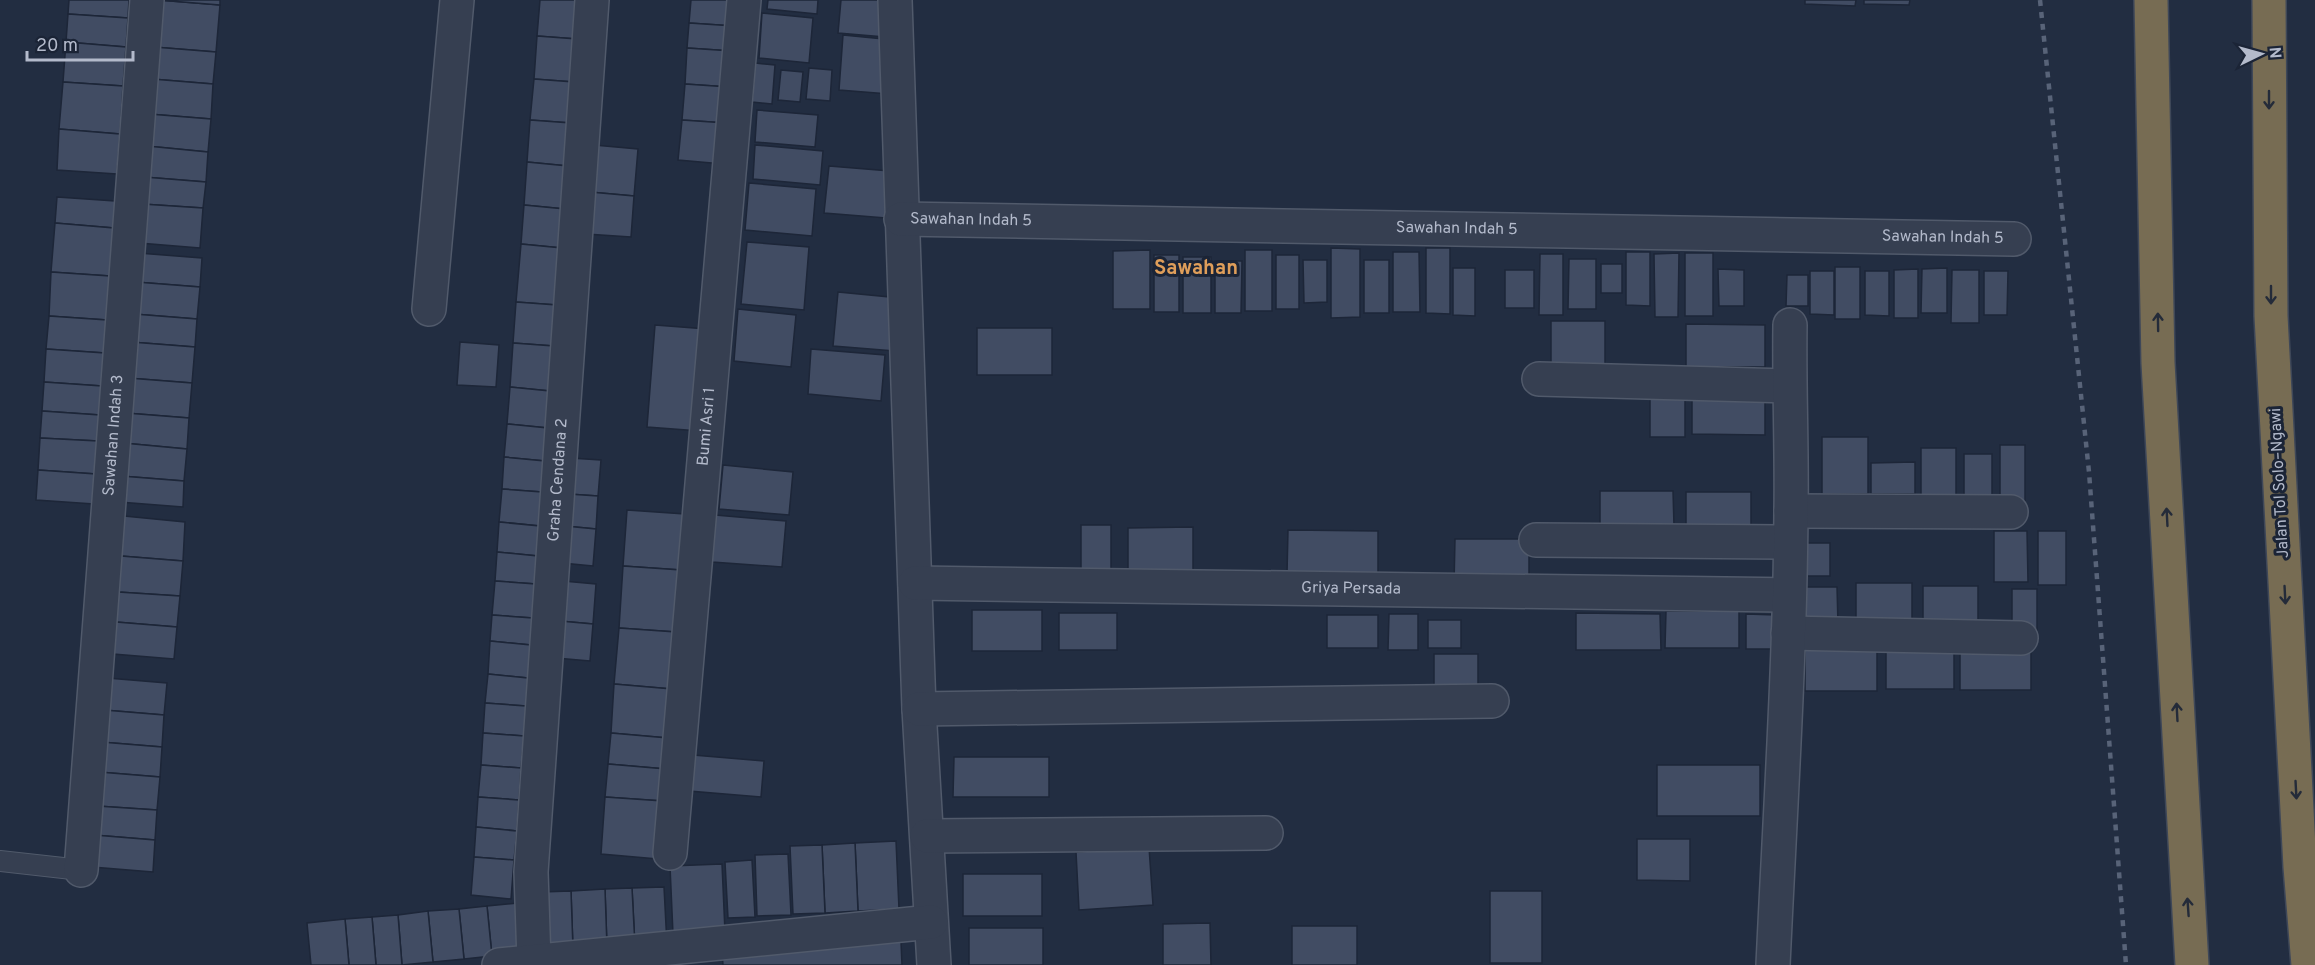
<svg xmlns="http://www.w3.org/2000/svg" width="2315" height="965" font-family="Overpass,sans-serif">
<rect width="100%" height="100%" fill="#222d41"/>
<g fill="#414c63" stroke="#1d2638" stroke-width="1.5">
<polygon points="69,0 129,0 128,18 68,14"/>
<polygon points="158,0 220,5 216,52 154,47"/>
<polygon points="158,0 220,0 220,5"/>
<polygon points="540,0 581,0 577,39 537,36"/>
<polygon points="691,0 736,0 734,26 689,23"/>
<polygon points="768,0 818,0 817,14 767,9"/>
<polygon points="841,0 888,0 885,37 838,33"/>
<polygon points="1805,0 1856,0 1855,6 1805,4"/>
<polygon points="1864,0 1910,0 1909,5 1864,4"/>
<polygon points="762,13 813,18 809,63 759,58"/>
<polygon points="68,14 128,18 126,47 66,42"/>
<polygon points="689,23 734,26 732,51 687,48"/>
<polygon points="843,35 894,40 889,94 839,90"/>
<polygon points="537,36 577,39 574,82 534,79"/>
<polygon points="66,42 126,47 123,86 63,82"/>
<polygon points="154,47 216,52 213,84 152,79"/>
<polygon points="687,48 732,51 729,87 685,84"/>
<polygon points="755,63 775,65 772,104 752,102"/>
<polygon points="809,68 832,70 830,101 806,99"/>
<polygon points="781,70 803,72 800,102 778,100"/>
<polygon points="152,79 213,84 211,119 149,114"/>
<polygon points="534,79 574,82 571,123 530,120"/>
<polygon points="63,82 123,86 120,134 59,129"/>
<polygon points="685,84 729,87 726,123 682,120"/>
<polygon points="757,110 818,115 815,147 755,142"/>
<polygon points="149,114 211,119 208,152 147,146"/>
<polygon points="530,120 571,123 568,166 527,162"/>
<polygon points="682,120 726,123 723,164 678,160"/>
<polygon points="59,129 120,134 117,174 57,170"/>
<polygon points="594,145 638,149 634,196 590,192"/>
<polygon points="755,145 823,151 820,185 753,179"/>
<polygon points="147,146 208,152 206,182 144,177"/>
<polygon points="527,162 568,166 565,209 524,205"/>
<polygon points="829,166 890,171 886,218 824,213"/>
<polygon points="144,177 206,182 203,208 142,204"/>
<polygon points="749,183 816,189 812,236 745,230"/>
<polygon points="590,192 634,196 631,237 586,234"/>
<polygon points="57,197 115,201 114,228 55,223"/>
<polygon points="142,204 203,208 200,248 139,243"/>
<polygon points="524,205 565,209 562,248 521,244"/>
<polygon points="55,223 114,228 110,276 51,272"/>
<polygon points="747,242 809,247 804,310 741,304"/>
<polygon points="521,244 562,248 557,305 516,302"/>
<polygon points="1331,248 1360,249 1360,317 1331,318"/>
<polygon points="1426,248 1450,248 1450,314 1426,313"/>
<polygon points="1150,250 1150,309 1113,309 1113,251"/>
<rect x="1245" y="250" width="27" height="61"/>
<polygon points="1393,252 1419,252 1420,312 1393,312"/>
<polygon points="1626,252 1650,252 1650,306 1626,305"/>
<polygon points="138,253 202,258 200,287 136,282"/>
<polygon points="1679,253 1678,317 1655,317 1654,254"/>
<rect x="1685" y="253" width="28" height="63"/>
<polygon points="1540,254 1563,254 1563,315 1539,315"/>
<rect x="1154" y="255" width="25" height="57"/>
<rect x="1276" y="255" width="23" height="54"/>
<rect x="1183" y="257" width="28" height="56"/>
<polygon points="1569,259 1596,259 1596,309 1568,309"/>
<polygon points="1303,260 1327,260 1327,302 1304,303"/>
<rect x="1364" y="260" width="25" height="53"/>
<polygon points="1215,261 1242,261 1241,313 1215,313"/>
<rect x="1601" y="264" width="21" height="29"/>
<rect x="1835" y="267" width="25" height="52"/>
<polygon points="1453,268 1475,268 1475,316 1453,315"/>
<polygon points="1947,268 1947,313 1921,313 1922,269"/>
<polygon points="1718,269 1744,270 1744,306 1719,306"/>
<polygon points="1918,269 1918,318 1894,318 1894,270"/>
<rect x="1505" y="270" width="29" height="38"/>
<polygon points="1952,270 1979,270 1979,323 1951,323"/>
<polygon points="1810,271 1834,271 1834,315 1810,314"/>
<polygon points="1865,271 1889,271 1889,316 1865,315"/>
<polygon points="1984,271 2008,271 2007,315 1984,315"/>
<polygon points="51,272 110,276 107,320 49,316"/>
<polygon points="1787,275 1808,275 1808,306 1786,306"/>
<polygon points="136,282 200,287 197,319 134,314"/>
<polygon points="838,292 900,298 895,351 833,346"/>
<polygon points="516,302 557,305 554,346 513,343"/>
<polygon points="738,309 796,315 791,367 734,361"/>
<polygon points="134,314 197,319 195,347 131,342"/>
<polygon points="49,316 107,320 105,353 46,349"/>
<rect x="1551" y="321" width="54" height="45"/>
<polygon points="1686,324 1765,325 1765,367 1686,367"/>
<polygon points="655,325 707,329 700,431 647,427"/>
<rect x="977" y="328" width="75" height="47"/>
<polygon points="131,342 195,347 192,383 128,378"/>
<polygon points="460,342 499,345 496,387 457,385"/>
<polygon points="513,343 554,346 550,391 510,387"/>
<polygon points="46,349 105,353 102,386 44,382"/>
<polygon points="811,349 885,355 881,401 808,394"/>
<polygon points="128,378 192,383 189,418 126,413"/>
<polygon points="44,382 102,386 100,415 42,411"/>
<polygon points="510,387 550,391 548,428 507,424"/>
<rect x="1650" y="388" width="35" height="49"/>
<polygon points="1692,391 1765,391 1765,435 1692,434"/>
<polygon points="42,411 100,415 98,441 40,438"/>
<polygon points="126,413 189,418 187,449 123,443"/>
<polygon points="507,424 548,428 545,461 504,457"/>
<rect x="1822" y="437" width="46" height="57"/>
<polygon points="40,438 98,441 96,474 38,470"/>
<polygon points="123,443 187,449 184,481 121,476"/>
<rect x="2000" y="445" width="25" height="56"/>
<rect x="1921" y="448" width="35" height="48"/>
<rect x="1964" y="454" width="28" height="46"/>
<polygon points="504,457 545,461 542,492 502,489"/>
<polygon points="570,458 601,460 598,496 568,494"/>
<polygon points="1915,462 1915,494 1871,494 1871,463"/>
<polygon points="723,465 793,472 789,515 719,509"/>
<polygon points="38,470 96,474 94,504 36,500"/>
<polygon points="121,476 184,481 183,507 119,502"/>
<polygon points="502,489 542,492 540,526 499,522"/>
<polygon points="1600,491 1673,491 1674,526 1600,526"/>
<rect x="1686" y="492" width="65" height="36"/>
<polygon points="568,494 598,496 596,529 565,526"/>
<polygon points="627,510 685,514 681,570 623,566"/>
<polygon points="715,515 786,521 782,567 712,562"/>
<polygon points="124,516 185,522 183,561 121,556"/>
<polygon points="499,522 540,526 538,556 497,552"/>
<rect x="1081" y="525" width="30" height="45"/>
<polygon points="565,526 596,529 593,566 562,563"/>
<polygon points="1193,527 1193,570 1128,570 1128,528"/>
<polygon points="1288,530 1378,531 1378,574 1287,574"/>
<polygon points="1994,531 2027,531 2028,582 1994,582"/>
<rect x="2038" y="531" width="28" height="54"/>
<polygon points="1455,539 1529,539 1529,585 1454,585"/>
<rect x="1796" y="543" width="34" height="33"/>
<polygon points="497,552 538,556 536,584 495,581"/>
<polygon points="121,556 183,561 180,596 118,592"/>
<polygon points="623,566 681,570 676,632 619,628"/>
<polygon points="495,581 536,584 533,618 492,615"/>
<polygon points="563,581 596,584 593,624 560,621"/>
<polygon points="1856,583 1912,583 1912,619 1856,620"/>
<polygon points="1923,586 1978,586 1978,625 1923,624"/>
<polygon points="1795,587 1837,587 1838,625 1795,626"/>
<rect x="2012" y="589" width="25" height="42"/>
<polygon points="118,592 180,596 177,627 116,622"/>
<rect x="972" y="610" width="70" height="41"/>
<polygon points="1666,611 1739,611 1739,648 1665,648"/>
<rect x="1059" y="613" width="58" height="37"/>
<polygon points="1576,613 1660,614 1661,650 1576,650"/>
<polygon points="1389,614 1418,614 1418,650 1388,650"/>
<polygon points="1746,614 1776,615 1775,649 1746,649"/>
<polygon points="492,615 533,618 531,645 490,641"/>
<rect x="1327" y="615" width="51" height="33"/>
<rect x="1428" y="620" width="33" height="28"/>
<polygon points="560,621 593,624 590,661 556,658"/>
<polygon points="116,622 177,627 174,659 113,654"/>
<polygon points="619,628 676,632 672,689 614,684"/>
<polygon points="490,641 531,645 528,678 488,674"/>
<polygon points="1877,649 1877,691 1805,691 1805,650"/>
<rect x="1886" y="649" width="68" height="40"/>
<polygon points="2031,649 2031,690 1960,690 1960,650"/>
<polygon points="1434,654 1478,654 1478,688 1434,687"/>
<polygon points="488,674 528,678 526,706 485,703"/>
<polygon points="107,678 167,683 164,715 104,710"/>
<polygon points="614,684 672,689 668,738 611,733"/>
<polygon points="485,703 526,706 524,736 483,733"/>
<polygon points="104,710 164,715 162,747 101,742"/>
<polygon points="483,733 524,736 521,768 481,765"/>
<polygon points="611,733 668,738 666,769 608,764"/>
<polygon points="101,742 162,747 160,777 99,772"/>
<polygon points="693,755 764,761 761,797 689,791"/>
<polygon points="954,757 1049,757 1049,797 953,797"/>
<polygon points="608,764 666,769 663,801 605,797"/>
<polygon points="481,765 521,768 519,800 478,797"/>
<rect x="1657" y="765" width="103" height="51"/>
<polygon points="99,772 160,777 157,810 97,806"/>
<polygon points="478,797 519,800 517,831 476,827"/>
<polygon points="605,797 663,801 658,859 601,854"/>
<polygon points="97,806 157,810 155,840 94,835"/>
<polygon points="476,827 517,831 514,860 474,857"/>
<polygon points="94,835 155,840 153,872 92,867"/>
<polygon points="1637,839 1690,839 1690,881 1637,880"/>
<polygon points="896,841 899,909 858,911 855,843"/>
<polygon points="855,843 858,911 825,913 822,845"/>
<polygon points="822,845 825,913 793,914 790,846"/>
<polygon points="1149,847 1153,905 1079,910 1076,852"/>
<polygon points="788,854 791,915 757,916 755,855"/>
<polygon points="474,857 514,860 511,899 471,895"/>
<polygon points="752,860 755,917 728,918 725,862"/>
<polygon points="722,864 725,932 673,934 670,866"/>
<rect x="963" y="874" width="79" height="42"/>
<polygon points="664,887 667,945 635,946 632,888"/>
<polygon points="632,888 635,946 607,947 605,889"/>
<polygon points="605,889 607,947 573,949 571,891"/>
<polygon points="571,891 573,949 543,950 541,892"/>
<rect x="1490" y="891" width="52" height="72"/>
<polygon points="518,903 523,954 492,956 487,906"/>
<polygon points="487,906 492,956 464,959 459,909"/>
<polygon points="459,909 464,959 433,962 428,911"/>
<polygon points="428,911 433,962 402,965 398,915"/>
<polygon points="398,915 402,965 376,965 372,917"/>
<polygon points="372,917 376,965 349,965 345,919"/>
<polygon points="345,919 349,965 311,965 307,923"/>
<polygon points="1210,923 1211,965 1163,965 1163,924"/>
<rect x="1292" y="926" width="65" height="39"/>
<rect x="969" y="928" width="74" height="37"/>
<polygon points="901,942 902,965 723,965 722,950"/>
</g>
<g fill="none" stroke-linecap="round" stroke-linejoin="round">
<g stroke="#515a6b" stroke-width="22">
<polyline id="lane" points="0,861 81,870"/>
</g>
<g stroke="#515a6b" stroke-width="36">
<g id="street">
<polyline points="895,0 919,709 934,965"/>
<path id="s1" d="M901,219L2014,239"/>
<polyline points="429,309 457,0"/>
<polyline points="1539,379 1789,386"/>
<polyline points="1791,511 2011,512"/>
<polyline points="1536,540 1790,542"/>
<path id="s2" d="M915,583L1789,595"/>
<polyline points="1788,633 2021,638"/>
<polyline points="919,709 1492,701"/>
<polyline points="927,836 1266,833"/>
<path id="s3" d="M670,853L744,0"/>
<path id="s4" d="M81,870L147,0"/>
<path id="s5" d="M534,961L531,872L592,0"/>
<polyline points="499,965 931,922"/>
<path d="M1773,965C1780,814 1790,662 1791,511C1792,449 1789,387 1790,325"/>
</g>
</g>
<g stroke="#3e4758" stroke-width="36">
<g id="highway">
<polyline points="2151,0 2158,363 2192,965"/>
<polyline points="2269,0 2271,316 2300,867 2308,965"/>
</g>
</g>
<use href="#lane" stroke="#363f51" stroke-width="20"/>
<use href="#street" stroke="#363f51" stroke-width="33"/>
<use href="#highway" stroke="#776c53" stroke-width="33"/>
<polyline stroke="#586378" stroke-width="4.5" stroke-dasharray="6 6" stroke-linecap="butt" points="2040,0 2089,472 2126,965"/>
</g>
<defs><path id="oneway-shaft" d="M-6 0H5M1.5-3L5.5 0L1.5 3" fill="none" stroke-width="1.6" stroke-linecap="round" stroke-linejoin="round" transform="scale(1.5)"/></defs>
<g stroke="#242b39">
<use href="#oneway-shaft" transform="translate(2269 100) rotate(90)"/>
<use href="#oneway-shaft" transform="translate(2271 295) rotate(90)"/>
<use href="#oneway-shaft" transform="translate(2158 322) rotate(-91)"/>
<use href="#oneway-shaft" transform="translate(2167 517) rotate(-93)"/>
<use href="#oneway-shaft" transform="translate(2285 595) rotate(87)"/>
<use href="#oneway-shaft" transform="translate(2177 712) rotate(-93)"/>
<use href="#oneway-shaft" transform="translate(2296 790) rotate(87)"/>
<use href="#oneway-shaft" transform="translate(2188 907) rotate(-94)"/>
</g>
<g text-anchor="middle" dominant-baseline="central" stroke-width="6" stroke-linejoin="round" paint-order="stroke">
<g font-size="16" fill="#b3bacb" stroke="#1b2436">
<text stroke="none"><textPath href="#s1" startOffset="70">Sawahan Indah 5</textPath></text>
<text stroke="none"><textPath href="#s1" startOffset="556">Sawahan Indah 5</textPath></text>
<text stroke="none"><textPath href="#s1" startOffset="1042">Sawahan Indah 5</textPath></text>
<text stroke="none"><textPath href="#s3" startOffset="428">Bumi Asri 1</textPath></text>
<text stroke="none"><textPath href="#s4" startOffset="436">Sawahan Indah 3</textPath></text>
<text stroke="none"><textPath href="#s5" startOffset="482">Graha Cendana 2</textPath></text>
<text transform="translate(2280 483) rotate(-93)">Jalan Tol Solo–Ngawi</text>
<text stroke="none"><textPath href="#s2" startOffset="436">Griya Persada</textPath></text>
</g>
<g font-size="20" font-weight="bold" fill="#df9e5a" stroke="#1b2436">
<text x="1196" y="269">Sawahan</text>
</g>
</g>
<g transform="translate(2261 54) rotate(85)" stroke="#1b2436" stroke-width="4.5" paint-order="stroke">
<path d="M0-4.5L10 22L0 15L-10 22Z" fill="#b3bacb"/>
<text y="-9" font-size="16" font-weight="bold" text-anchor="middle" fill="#b3bacb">N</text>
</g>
<path d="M27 51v9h106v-9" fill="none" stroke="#b3bacb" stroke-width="3"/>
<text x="36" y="51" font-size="18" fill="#b3bacb" stroke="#1b2436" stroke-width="4.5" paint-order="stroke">20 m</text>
</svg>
